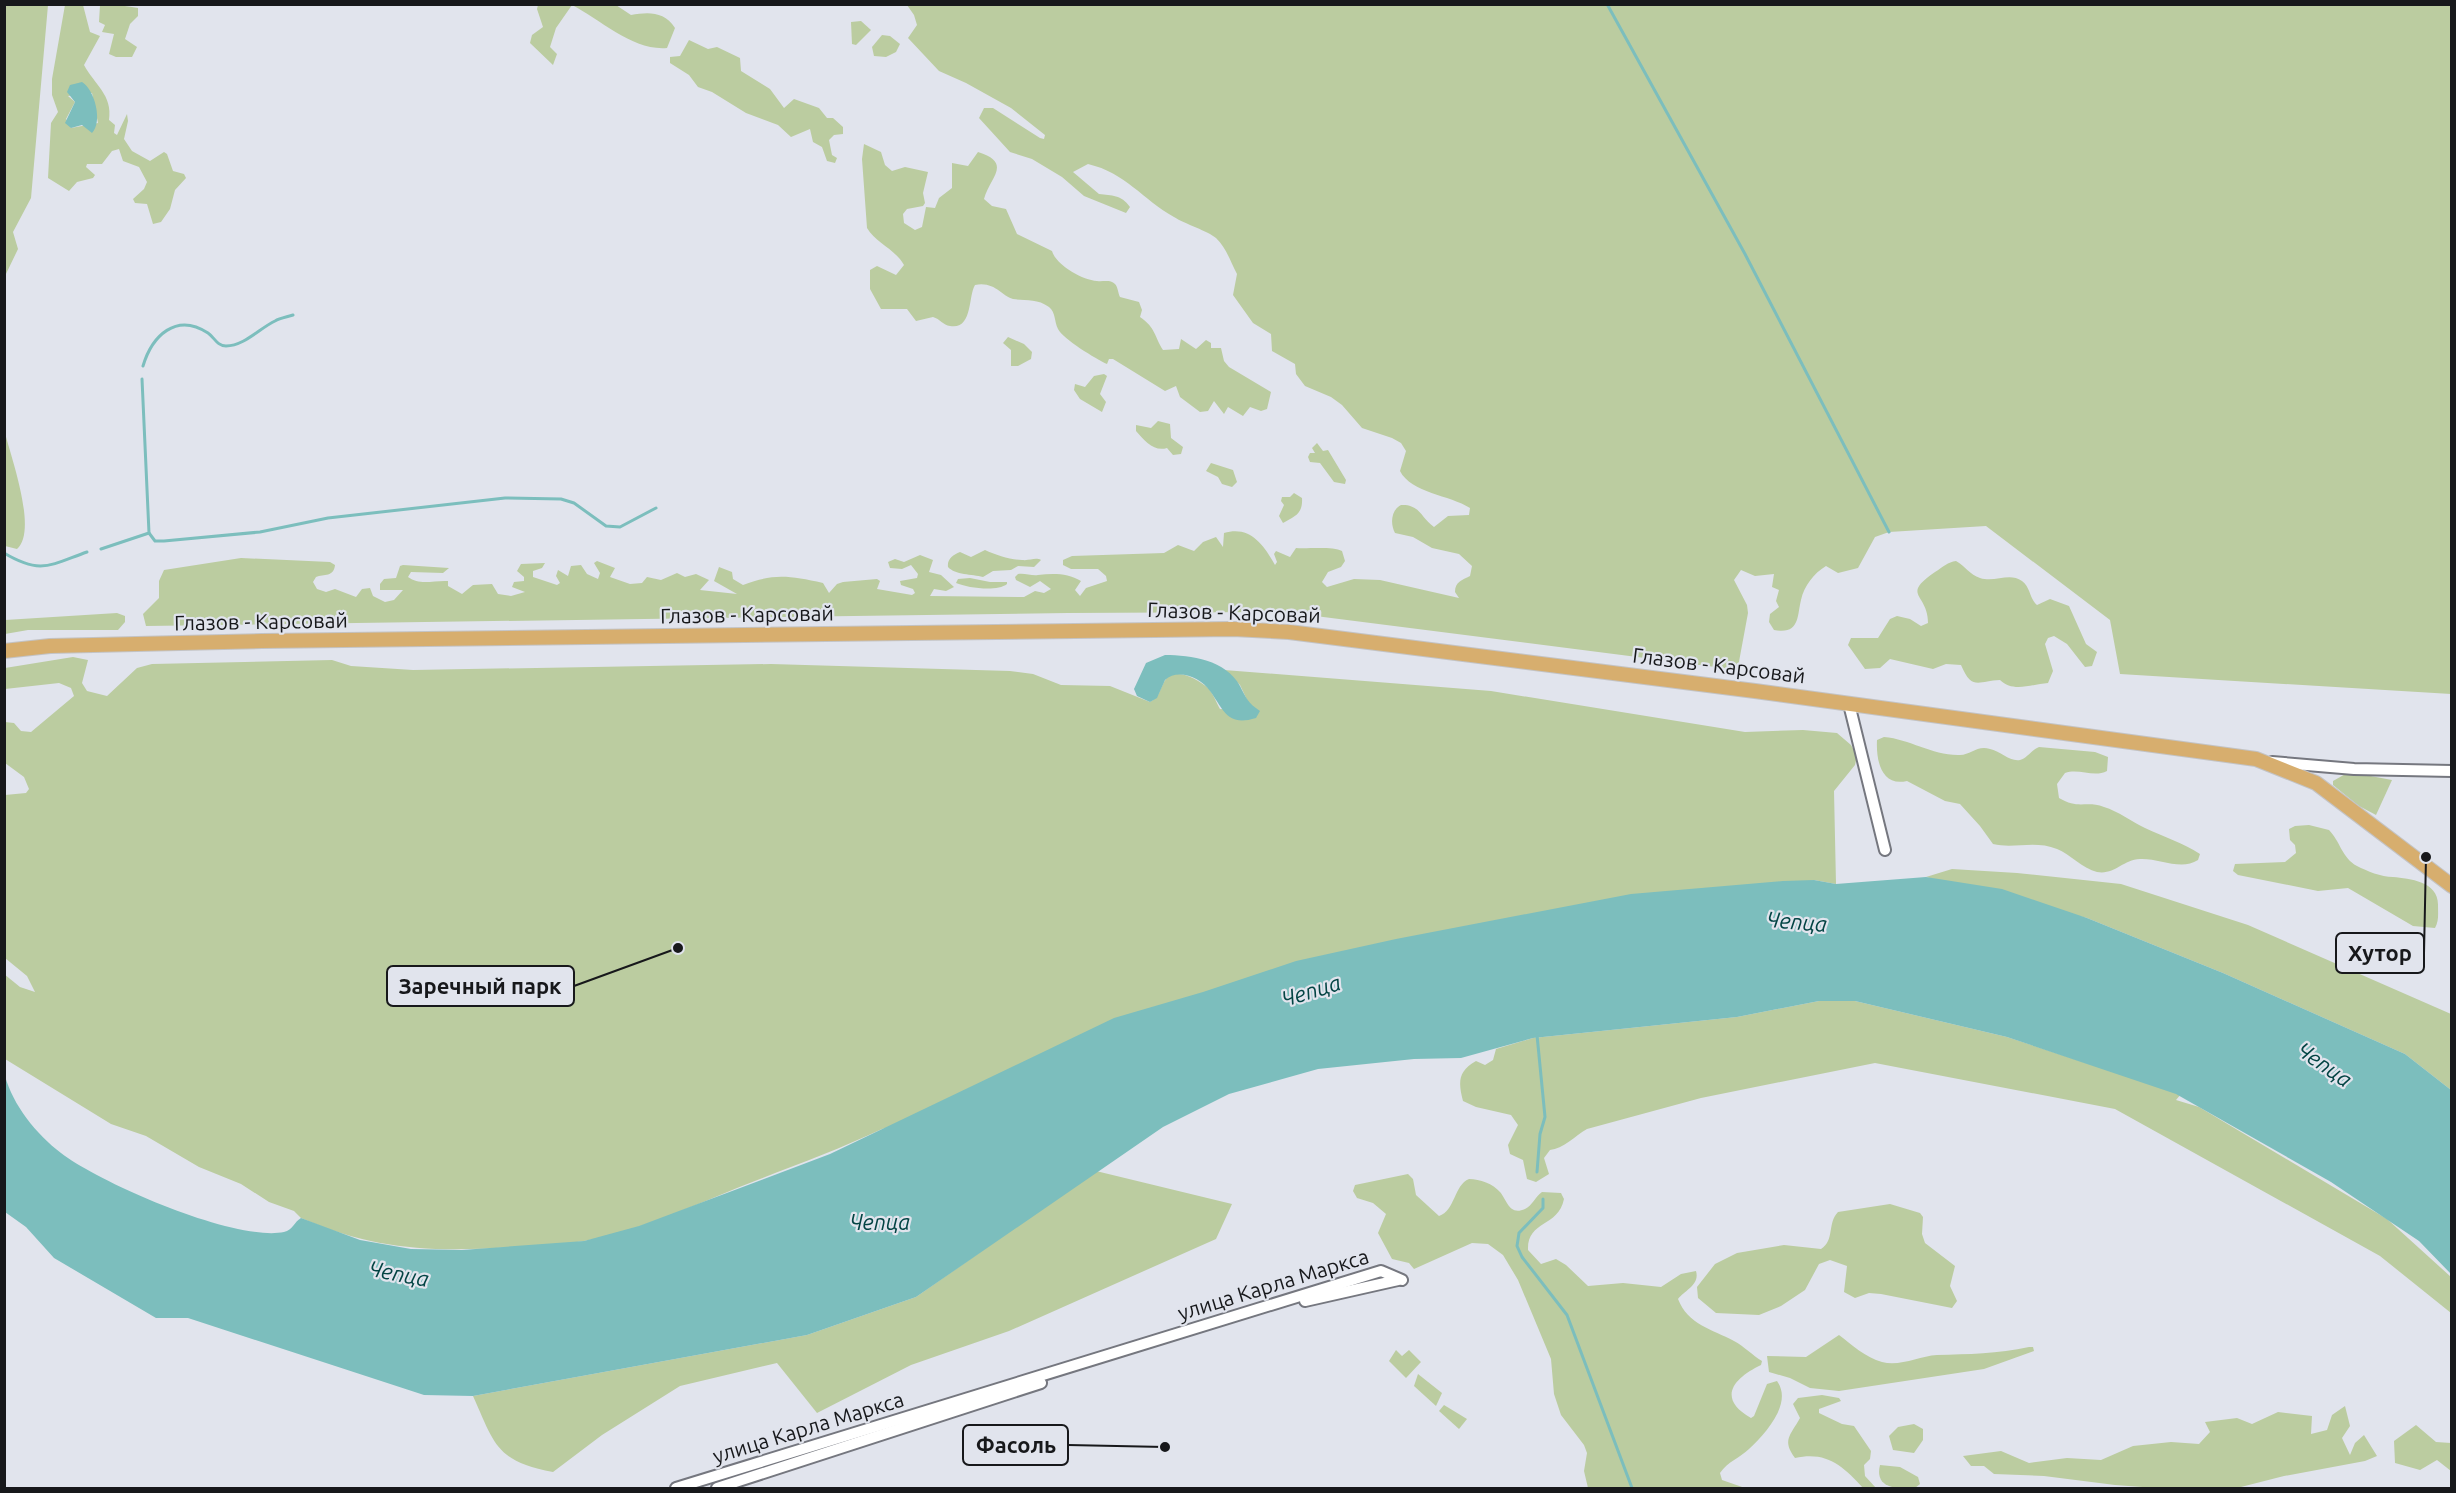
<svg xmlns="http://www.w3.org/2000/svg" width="2456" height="1493" font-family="Ubuntu,sans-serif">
<rect width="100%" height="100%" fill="#e1e4ed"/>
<g fill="#bbcca0" fill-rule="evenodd">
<polygon points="5,4 48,5 31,198 13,232 18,249 5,276"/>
<path d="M65,5H83L90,32L100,36L84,65C94,84 113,95 109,120L115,125L114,133L117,135L127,114L128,121L124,139L132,151L150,161L164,152L167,154L173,171L184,174L186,178L175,190L170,209L161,222L153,224L147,204L135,203L133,199L144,189L147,182L139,167L123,161L119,149L112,151L102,164H87L86,167L95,175L93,178L77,182L69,191L48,178L51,123L58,112L52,95V79ZM92,93L98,123L71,128L66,119L75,102L68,96Z"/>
<path d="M100,5C114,4 125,6 138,8V16L130,24L125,39L137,47L132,57H116L109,54L114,34L102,32L105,25L99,22Z"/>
<path d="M538,5L543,4L616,5L631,15C648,12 664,11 675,28L667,48C633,51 601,20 572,5L556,28L550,47L557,54L553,65L530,43L532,35L543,27L537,9Z"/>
<path d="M907,5H2451V694L2120,674L2110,620L1986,526L1889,532L1875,537L1858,568L1838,573L1826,566C1814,573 1804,586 1801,600C1797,616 1800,635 1774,630L1769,622L1770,614L1779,607L1776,601L1779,590L1772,587L1774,574L1755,576L1741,570L1734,580L1747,605L1748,613L1738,667L1731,669L1284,612L1068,613L146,626L143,614L159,598V581L164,570L241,558L330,562L335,565C334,577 324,574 316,577L313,582L317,589L326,592L335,589L356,597L362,589L370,588L373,596L385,602L394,600L403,590H380V584L384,579L396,578L400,566L403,565L449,568L443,573L411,572L408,577C420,586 434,580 448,581V586L462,594L473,585L492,584L498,594L511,596L525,592L512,587L514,582L524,581V577L517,571L521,564L545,563L542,568L533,571V577L557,585L560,583L556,576L558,570L568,576L571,566L581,565L587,574L598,579L600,573L594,563L597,561L615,568L610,577L630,584L642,583L647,577L661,580L677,573L685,577L696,574L709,580L700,590L737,594L714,581L719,567L732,572L733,579L743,585C774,573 790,576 823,583L829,593L837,584L843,582L877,579L880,581L877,589L912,595L915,593L913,589L901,585L900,581L917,578L918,574L911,565L902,569L890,568L888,562L895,559L904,562L920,555L933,560L929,572L941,575L954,587L946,591L934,589L930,596L1024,597L1035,591L1044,593L1051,589L1040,581L1030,587L1016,580L1015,577L1018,574C1025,573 1032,576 1038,575C1053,573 1068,573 1081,581L1075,590L1080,596L1086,588L1107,581L1106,576L1098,569H1071L1063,565V560L1072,556L1164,553L1178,545L1194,551L1203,542L1216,537L1223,547L1224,533C1250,525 1264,545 1275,565L1277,562L1274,554L1276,551L1290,557L1296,548C1307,549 1333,546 1342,551L1345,561L1341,567L1328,572L1322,582L1327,587L1354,579L1380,580L1459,598L1455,592C1455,582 1462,580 1470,576L1472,566L1459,554L1432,548L1413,537L1395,533C1390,524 1391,510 1401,505C1420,504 1421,518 1434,527L1448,516L1469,515L1470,508C1450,495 1411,493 1400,471L1406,451L1401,443L1392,438L1362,428L1342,405L1331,397L1305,386L1296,374L1295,364L1272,351L1271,334L1253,323L1233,295L1237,274C1230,261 1227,249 1216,238C1208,231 1185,224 1174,217C1142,199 1126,173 1088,164L1073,172L1099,194C1112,196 1121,194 1130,207L1126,213L1084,196L1062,177L1032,159L1010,152L979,118L984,108H993L1040,138L1044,139L1045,135L1011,108L966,83L939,71L908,38L917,25L914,15Z"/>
<polygon points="861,21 871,30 856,45 852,44 851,22"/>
<polygon points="882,35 890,36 900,44 896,52 886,57 874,56 872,47"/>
<polygon points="689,40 708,49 717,47 740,58 741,71 770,89 784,108 794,99 819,108 827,118 833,118 843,127 843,134 834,135 829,140 832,155 837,158 835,163 827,161 822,147 813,142 810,129 791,137 778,125 746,113 712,92 698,87 689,75 670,63 670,57 680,56"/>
<path d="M864,144L881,152L885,165L892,171L905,167L928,172L923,193L925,203L923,206L907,209L903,214L904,223L915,230L922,227L926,207L935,208L939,198L952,188V163L968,166L978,152C1013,163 990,177 984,199L992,206L1006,209L1017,234L1052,251C1056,265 1082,280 1097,281C1103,282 1110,279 1115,284C1118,287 1118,293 1120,297L1139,302L1142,310L1140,317C1156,328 1154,336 1163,350L1179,349L1181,339L1196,349L1206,340L1211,343V348H1221L1224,361L1229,367L1271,392L1267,409L1261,411L1250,407L1243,416L1228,407L1224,414L1214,401L1208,411L1200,412L1180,397L1176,386L1165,391L1113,359H1109L1107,364C1096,359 1063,339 1058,329C1054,321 1056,313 1049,307C1037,298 1026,301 1013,299C1001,296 995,281 975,285C968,296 973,330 950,326C943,325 940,319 933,317L916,321L907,309H881L870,289V270L877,266L896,275L904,265C895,249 876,243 867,228L862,159Z"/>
<polygon points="1008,337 1024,344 1032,352 1031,359 1018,366 1011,366 1011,350 1003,343"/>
<polygon points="1104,374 1107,376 1100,394 1106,402 1102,412 1080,399 1074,390 1075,384 1085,387 1094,376"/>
<path d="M1158,421L1170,424L1171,438L1183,447L1181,454L1173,455L1167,448C1154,452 1145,441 1136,431V425L1151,428Z"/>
<path d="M5,433C11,457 38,531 17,549L5,546Z"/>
<polygon points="1317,443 1323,451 1328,450 1346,480 1345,484 1334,482 1320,463 1310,462 1308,457 1310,453 1315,453 1312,448"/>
<polygon points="1211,463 1233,470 1237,482 1232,487 1222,484 1218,477 1206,471"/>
<path d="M1294,493L1302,498C1303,514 1295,516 1283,523L1279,516L1284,505L1281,501L1282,497H1290Z"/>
<path d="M985,550C996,555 1011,560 1022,560C1030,561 1035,557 1041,560L1034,567L1018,566L1011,570L993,571L983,577C972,574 955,575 948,567C947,559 953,555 960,552L971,557Z"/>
<path d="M1956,561C1965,566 1970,575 1980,578C1995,583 2009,572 2022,581C2031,588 2029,598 2037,605L2050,599L2069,606L2086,644L2097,652L2092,666L2085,667L2067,644L2054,636L2048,638L2045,644L2053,671L2048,683C2032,684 2013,693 2000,680C1978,681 1972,691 1961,665L1946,664L1933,669L1890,659L1880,668L1865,669L1848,645L1851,638H1878L1890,619L1897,616L1910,619L1921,626L1928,623C1928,593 1900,596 1935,572C1943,567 1948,562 1956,561Z"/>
<path d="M970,578L990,582H1007V584C997,592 968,588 956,583L958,579Z"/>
<polygon points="117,613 125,616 125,622 118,630 28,630 5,634 5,620"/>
<path d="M73,657L88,660L82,683L87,691L107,696L137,668L152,664L332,660L351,666L413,670L771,664L1010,671L1033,674L1061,685L1110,686L1150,702C1161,696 1159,689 1166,679C1175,666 1199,680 1208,688C1213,693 1216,702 1220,709L1259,711L1249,704L1240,685L1224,670L1491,691L1745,732L1803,730L1837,733L1851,745L1857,756L1855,765L1834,791L1836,884L1814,880L882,1129C842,1148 801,1163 760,1179C702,1201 645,1230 584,1241C561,1245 538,1245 515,1247C435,1252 376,1251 301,1218L294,1211L269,1202L241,1184L199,1167L146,1136L111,1124L5,1059L4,974L20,987L35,992L27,976L5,958V795L26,793L29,789L24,777L5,763V722L14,723L21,731L31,732L74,696L71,688L59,683L5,689V668Z"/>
<path d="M1884,737C1910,739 1933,756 1960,755C1971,755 1977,745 1990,749C2000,751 2010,762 2020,760C2028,758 2031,750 2039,747L2095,752L2108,757L2107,771C2094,778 2079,768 2065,773L2057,784L2059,798C2079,810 2086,800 2104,807C2118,811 2132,822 2145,828C2164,837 2183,843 2200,854L2198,860C2181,871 2159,858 2140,859C2122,860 2115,875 2097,872C2083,869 2070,854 2057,849C2035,840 2014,849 1993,844L1980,826L1960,804L1945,801L1907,781C1881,787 1876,760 1877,740Z"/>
<polygon points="2349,772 2392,780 2376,815 2359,806 2333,785 2333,781"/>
<path d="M2309,825L2329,830C2340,841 2342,858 2357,866C2367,871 2381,877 2393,877C2410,879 2439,881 2438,906C2438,914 2439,921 2435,928L2413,926L2348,888L2318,891L2238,875L2233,871L2235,864L2285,862L2296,853L2295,845L2290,840L2289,829L2295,826Z"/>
<polygon points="1952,869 2017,873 2121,884 2248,925 2451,1014 2451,1090 2405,1054 2223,973 2087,918 1926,877"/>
<path d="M1819,1001H1855L2007,1037L2181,1094L2176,1100L2199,1107L2387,1219L2451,1277V1313L2380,1256L2115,1109L1875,1063L1701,1098L1587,1129C1575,1136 1563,1149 1550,1150L1544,1158L1549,1174L1536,1182L1527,1179L1523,1160L1510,1154L1508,1145L1518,1125L1511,1115L1476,1107L1463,1101C1458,1082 1458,1071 1476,1061L1485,1065L1493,1060L1496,1049L1533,1038L1737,1017Z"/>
<path d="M1096,1171L1232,1204L1216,1239L1009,1331L911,1365L817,1413L777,1363L680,1386L602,1435L553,1472C496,1461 495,1445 473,1396L807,1335L916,1297Z"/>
<path d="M1408,1174L1413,1179L1416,1195L1439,1216C1455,1211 1454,1185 1469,1179C1480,1179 1493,1184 1500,1192C1507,1200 1509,1216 1525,1209C1532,1206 1535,1197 1542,1192L1561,1193L1564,1199C1558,1228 1527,1220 1528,1250L1541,1264L1556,1259L1566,1265L1588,1286L1623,1283L1661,1287L1681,1274L1696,1271C1700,1285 1685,1290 1678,1299C1688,1325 1712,1329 1734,1341C1745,1347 1752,1355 1762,1361L1761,1365C1734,1378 1716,1398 1751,1418L1754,1416L1767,1384L1777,1381C1793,1403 1766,1433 1749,1449C1740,1458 1728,1461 1720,1473L1722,1480L1745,1488H1588L1584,1471L1587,1453L1584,1445L1561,1415L1554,1394L1551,1359L1518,1280L1503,1255L1488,1244L1472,1243L1414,1269L1409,1263L1392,1259L1378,1233L1386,1214L1373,1203L1357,1198L1353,1191L1355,1185Z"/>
<path d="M1890,1204L1920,1213L1923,1217L1922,1234L1925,1243L1955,1266L1950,1286L1957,1301L1952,1308L1881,1294L1869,1293L1855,1298L1844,1292L1847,1266L1830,1260L1819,1264L1805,1290L1781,1306L1759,1315L1716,1313L1698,1298L1697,1287L1715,1264L1737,1253L1784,1245L1821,1249C1835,1240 1827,1223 1838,1212Z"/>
<path d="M1839,1335C1851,1344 1866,1358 1882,1362C1900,1367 1919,1356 1937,1355C1968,1354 1998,1354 2029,1347H2033L2034,1351L1984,1369L1839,1391L1810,1388L1790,1378L1769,1372L1767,1356L1806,1357Z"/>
<polygon points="1396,1350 1402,1356 1409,1350 1421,1362 1406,1378 1389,1361"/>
<polygon points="1418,1374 1442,1393 1436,1406 1414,1386"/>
<path d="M1822,1395L1839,1398L1841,1401L1819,1409V1413L1842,1424L1854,1426L1871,1451L1870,1459L1864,1465L1865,1476L1876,1488H1863C1843,1466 1827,1451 1795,1458C1782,1440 1790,1436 1800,1418L1793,1404L1798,1398Z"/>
<polygon points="1444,1405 1467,1419 1459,1429 1439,1411"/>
<polygon points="2345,1406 2350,1426 2342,1438 2350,1455 2355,1443 2364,1435 2377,1456 2365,1461 2284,1476 2237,1488 2156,1488 2115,1485 2044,1476 1994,1474 1984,1466 1971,1466 1963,1456 2001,1451 2029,1463 2067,1458 2101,1460 2133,1446 2171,1442 2199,1444 2210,1432 2205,1422 2237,1418 2252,1424 2278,1412 2312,1416 2311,1434 2327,1430 2332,1415"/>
<polygon points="1914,1424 1923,1429 1923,1440 1914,1453 1893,1450 1889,1436 1898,1427"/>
<polygon points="2416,1425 2436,1442 2451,1443 2451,1471 2437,1460 2420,1470 2395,1463 2394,1441"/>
<path d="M1880,1465L1900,1467L1918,1477L1920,1484L1915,1488C1898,1489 1874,1489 1880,1465Z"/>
</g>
<g fill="#7cbebd">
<path d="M82,82C95,90 103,122 92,133L82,125L71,128L65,123L75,102L67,92L70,85Z"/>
<path d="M1165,655C1191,655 1226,660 1240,686C1246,698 1248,703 1260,711L1256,718C1227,727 1224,710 1210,691C1201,678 1178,668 1165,680L1157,698L1150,702L1137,696L1134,689L1146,663Z"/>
<path d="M1926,877L2002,889L2087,918L2223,973L2405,1054L2451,1090V1274L2419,1241L2331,1182L2176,1094L2007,1037L1855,1001H1819L1737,1017L1533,1038L1461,1058L1414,1059L1318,1069L1229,1094L1163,1127L916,1297L807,1335L473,1396L424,1395L188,1318H156L54,1258L26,1227L5,1212V1076C13,1105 36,1134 61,1153C100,1183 235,1242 284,1232C293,1230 294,1222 301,1218L360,1240L411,1249L462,1250L584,1241L639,1226L830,1154L1114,1018L1203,992L1296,961L1396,939L1631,894L1783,881L1814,880L1836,884Z"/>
</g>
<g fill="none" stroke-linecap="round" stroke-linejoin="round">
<g stroke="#7cbebd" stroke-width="3">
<polyline points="1607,4 1745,254 1889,532"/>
<path d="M143,366C152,336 176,312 208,333C214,337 217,346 226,346C244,346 260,328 275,321C280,318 287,317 293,315"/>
<polyline points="149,533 155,541 164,541 260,532 328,518 505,498 561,499 574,503 606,526 620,527 656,508"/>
<polyline points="101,549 149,533 142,379"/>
<path d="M4,553C41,575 50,565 87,552"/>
<polyline points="1537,1035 1545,1117 1540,1134 1537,1172"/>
<polyline points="1543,1199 1543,1208 1519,1233 1517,1246 1522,1257 1567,1315 1632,1488"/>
</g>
<g stroke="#75777f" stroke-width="14">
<g id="minor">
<polyline points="1849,704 1885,850"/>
<polyline points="2272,762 2354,769 2452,771"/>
<polyline points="1305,1301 1398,1280"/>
<polyline points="676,1488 1381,1271 1402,1280"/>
<polyline points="717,1488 1041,1383"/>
</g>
</g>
<g stroke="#c3c3c4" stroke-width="16">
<polyline id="major" points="4,651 50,646 262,641 1233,629 1289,632 1755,691 2256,759 2316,783 2452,886"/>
</g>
<use href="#minor" stroke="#fff" stroke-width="10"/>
<use href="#major" stroke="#d7ae6e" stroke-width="14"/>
</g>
<g text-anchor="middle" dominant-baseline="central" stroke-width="4.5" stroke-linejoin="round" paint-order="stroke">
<g font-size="21" fill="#17181b" stroke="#e1e4ed">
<text transform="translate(1234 612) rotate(2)">Глазов - Карсовай</text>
<text transform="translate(747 614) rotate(-1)">Глазов - Карсовай</text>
<text transform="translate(261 621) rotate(-1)">Глазов - Карсовай</text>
<text transform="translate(1719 665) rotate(7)">Глазов - Карсовай</text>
<text transform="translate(1273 1284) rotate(-17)">улица Карла Маркса</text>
<text transform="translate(808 1427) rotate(-17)">улица Карла Маркса</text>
</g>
<g font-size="22" font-style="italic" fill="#034444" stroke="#e1e4ed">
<text transform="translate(1797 921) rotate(5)">Чепца</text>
<text transform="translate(1311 990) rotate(-17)">Чепца</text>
<text transform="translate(2325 1064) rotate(35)">Чепца</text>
<text x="880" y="1221">Чепца</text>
<text transform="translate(399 1273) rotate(11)">Чепца</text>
</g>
</g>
<path fill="none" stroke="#17181b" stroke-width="2" d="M2426 857L2424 953M678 948L574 986M1165 1447L1068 1445"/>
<g fill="#17181b" stroke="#e1e4ed" stroke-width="2">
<circle cx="2426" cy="857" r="6"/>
<circle cx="678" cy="948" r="6"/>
<circle cx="1165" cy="1447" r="6"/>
</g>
<g fill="#e1e4ed" stroke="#17181b" stroke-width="2">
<rect x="2336" y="933" width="88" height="40" rx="6"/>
<rect x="387" y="966" width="187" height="40" rx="6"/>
<rect x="963" y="1425" width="105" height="40" rx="6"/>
</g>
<g font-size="22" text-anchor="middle" font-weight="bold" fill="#17181b">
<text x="2380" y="961">Хутор</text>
<text x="480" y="994">Заречный парк</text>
<text x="1016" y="1453">Фасоль</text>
</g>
<rect width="2456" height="1493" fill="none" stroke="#17181b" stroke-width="12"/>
</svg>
